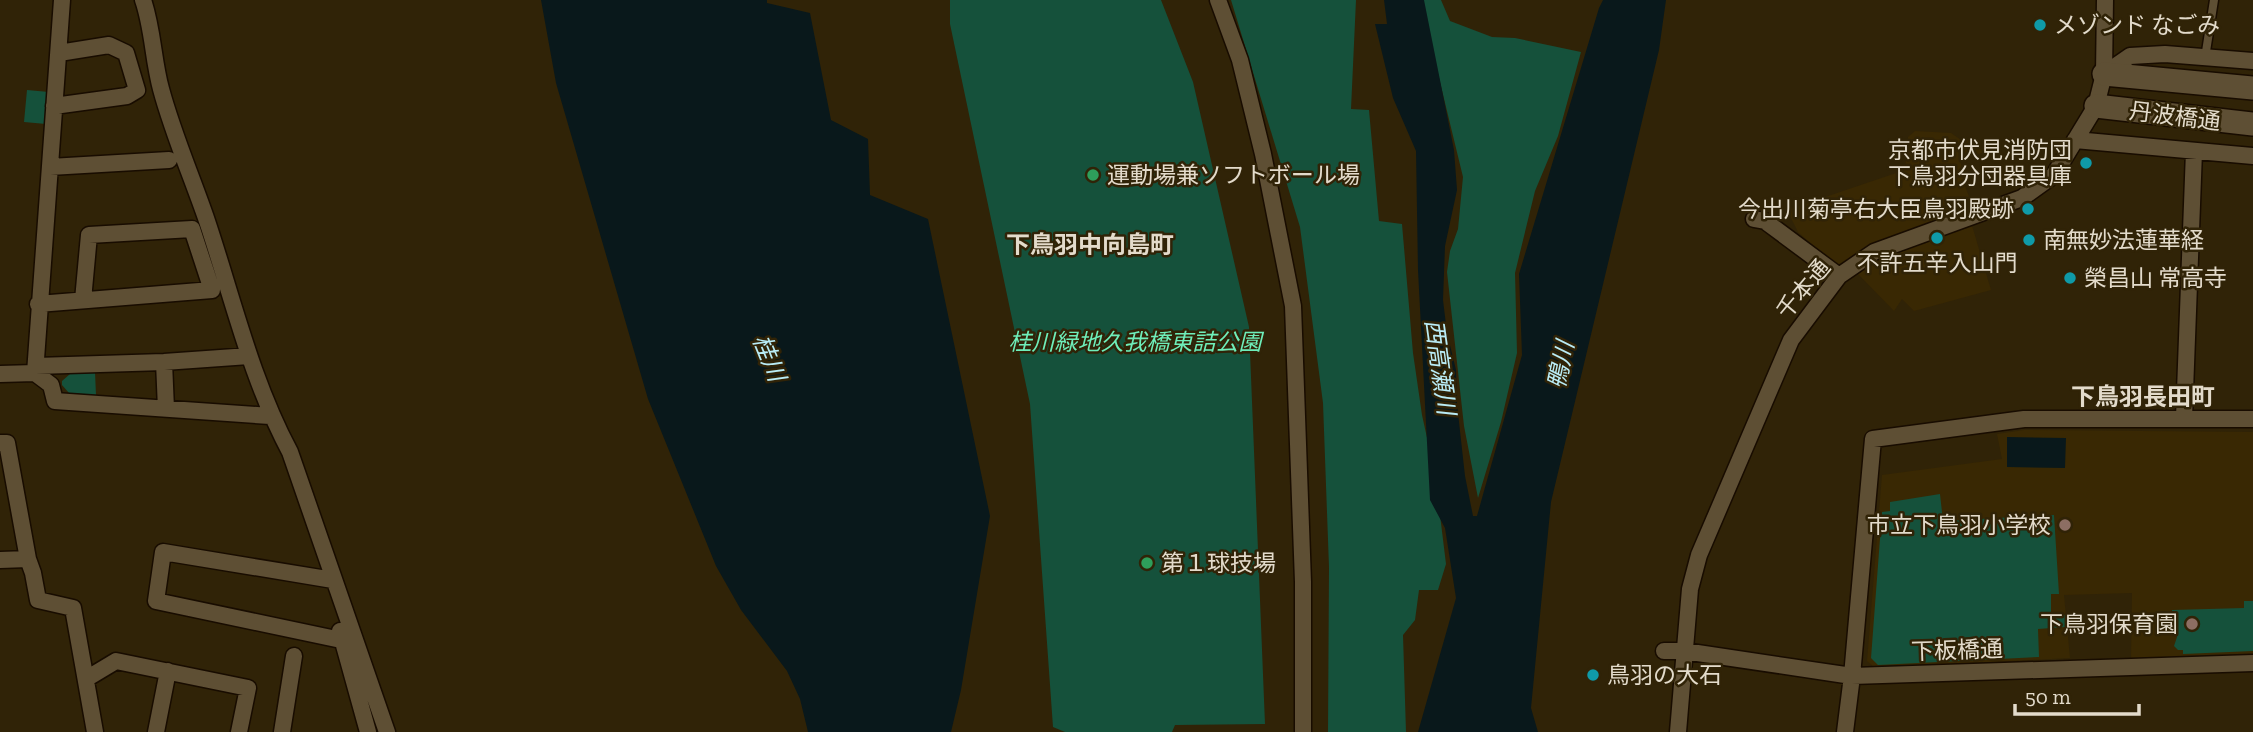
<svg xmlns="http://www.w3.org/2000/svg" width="2253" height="732" font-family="'Zilla Slab','Noto Sans JP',serif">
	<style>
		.built { fill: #392803 }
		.green { fill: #15513b }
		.water { fill: #09181b }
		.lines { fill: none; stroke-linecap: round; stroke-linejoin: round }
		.lane-casing { stroke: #180c00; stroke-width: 11 }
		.street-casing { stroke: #180c00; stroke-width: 19 }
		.secondary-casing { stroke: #180c00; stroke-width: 26 }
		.lane { stroke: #5e4f34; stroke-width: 8 }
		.street { stroke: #5e4f34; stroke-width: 16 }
		.secondary { stroke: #5e4f34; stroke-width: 23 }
		.culture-dot { fill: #0f9aa8; stroke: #302307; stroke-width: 2.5 }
		.leisure-dot { fill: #2e9e5b; stroke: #302307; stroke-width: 2.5 }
		.education-dot { fill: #8d6e63; stroke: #302307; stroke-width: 2.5 }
		.labels { text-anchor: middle; stroke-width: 5; stroke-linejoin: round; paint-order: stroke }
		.poi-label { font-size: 23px; fill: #e3dbcb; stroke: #302307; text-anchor: start }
		.street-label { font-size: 23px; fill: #e3dbcb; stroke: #302307 }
		.park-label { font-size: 23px; font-style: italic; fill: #6eeeba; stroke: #302307 }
		.neighbourhood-label { font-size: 24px; font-weight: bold; fill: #e3dbcb; stroke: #302307 }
		.water-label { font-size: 24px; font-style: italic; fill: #b9ecf6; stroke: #302307 }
	</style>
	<rect width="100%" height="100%" fill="#302307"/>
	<path class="built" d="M1915,131l36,2 13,9 4,-3 16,13 -24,9 6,18 -3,2 11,28 -115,43 -23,14 -38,-34 -11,-22 118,-40 3,-33z
		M1971,222l20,68 -77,21 -12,-12 -8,12 -37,-38 15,-12z
		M2024,430l229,2v222l-122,5 1,-66 -68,2 6,63 -195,10 -8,-7 15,-186 120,-16 -5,-25z"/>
	<path class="green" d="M950,0h211l32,82 56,245 16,397 -90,1 -3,7h-107l-12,-5 -23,-323 -80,-380z
		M1231,0h125l-5,109 18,1 10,111 23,3 11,129 9,62 13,59 11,90 -8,26h-19l-4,30 -12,15 3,97h-78l1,-165 -6,-164 -23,-176z
		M1423,0h18l9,21 42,16 23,1 66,14 -23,84 -23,55 -20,82 2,80 -16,69 -23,76 -14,-72 -17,-154 3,-21 8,-22 5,-52 -33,-136z
		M27,90l22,2 -3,32 -22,-2z
		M95,372l1,23 -27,-2 -7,-8v-4l8,-7z
		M1940,494l3,27 111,-6 5,79h-8v21h14v12l-27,2 1,28 -161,8 -7,-7 11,-146 8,-1v-9z
		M2244,601h9v50l-70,3v-4h-5l-4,-4 3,-9 -2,-6 -3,-1v-20l72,-2z"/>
	<path class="water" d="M541,0h226v3l43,10 21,107 37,19 2,56 58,24 62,297 -29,174 -10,42h-143l-8,-33 -13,-28 -46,-61 -25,-44 -68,-167 -92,-316z
		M1384,0h40l30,150 3,40 -12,56 -2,54 4,33 9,37 1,34 8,72 8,40h4l45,-161 -3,-81 80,-266 4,-8h63l-7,50 -108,452 -20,206 7,24h-120l38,-134 -11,-70 -15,-28 -12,-230 -2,-119 -23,-53 -18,-74h12z
		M2007,437l59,1 -1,30 -58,-1z"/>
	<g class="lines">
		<defs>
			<path id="lane" d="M2205,58l9,-58"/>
			<path id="street" d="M143,0c10,29 10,60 18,89 12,45 31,88 46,132 26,78 44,158 83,231l97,280
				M1218,0l22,60 23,94 30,152 10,276v150
				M2104,74l26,-18 35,-2 88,7
				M54,106l73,-10 10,-6 -11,-37 -17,-8 -50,8
				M2075,140l178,16
				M50,167l119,-7
				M1754,219l11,2 74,55
				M38,304l174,-14 -20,-61 -103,6 -6,65
				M164,362l2,47
				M36,366l128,-4 85,-6
				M35,373l27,-373
				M0,374l35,-1 16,12 4,16 215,15
				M2184,418l10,-267
				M0,443h7l21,116 -28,1
				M28,559l5,14 5,27 35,8 22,124
				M333,580l-170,-28 -7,49 185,39
				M340,631l28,101
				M1664,651h20l168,25 401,-13
				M86,679l30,-18 132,27 -9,44
				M156,732l12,-61
				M282,732l12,-76
				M1678,732l12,-143 9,-34 92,-215 48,-64 35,-24 148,-54 32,-23 42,-69 8,-32 1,-74
				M1845,732l7,-56 21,-237 151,-20h229"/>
			<path id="secondary" d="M2104,74l149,14
				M2096,106l157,18"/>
		</defs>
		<use href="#lane" class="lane-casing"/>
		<use href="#street" class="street-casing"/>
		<use href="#secondary" class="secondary-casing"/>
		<use href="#lane" class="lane"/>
		<use href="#street" class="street"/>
		<use href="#secondary" class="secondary"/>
	</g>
	<g class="culture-dot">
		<circle cx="2040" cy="25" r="7"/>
		<circle cx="2086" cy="163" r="7"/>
		<circle cx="2028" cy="209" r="7"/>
		<circle cx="1937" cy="238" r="7"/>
		<circle cx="2029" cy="240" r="7"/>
		<circle cx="2070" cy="278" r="7"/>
		<circle cx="1593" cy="675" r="7"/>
	</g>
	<g class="leisure-dot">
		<circle cx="1093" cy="175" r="7"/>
		<circle cx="1147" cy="563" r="7"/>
	</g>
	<g class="education-dot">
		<circle cx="2065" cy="525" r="7"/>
		<circle cx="2192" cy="624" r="7"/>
	</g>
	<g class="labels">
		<g class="poi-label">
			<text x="2054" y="33">メゾンド なごみ</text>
			<text x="2072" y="158" text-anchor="end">京都市伏見消防団<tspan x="2072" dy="26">下鳥羽分団器具庫</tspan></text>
			<text x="1107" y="183">運動場兼ソフトボール場</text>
			<text x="2014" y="217" text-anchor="end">今出川菊亭右大臣鳥羽殿跡</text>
			<text x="2043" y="248">南無妙法蓮華経</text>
			<text x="1937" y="271" text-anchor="middle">不許五辛入山門</text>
			<text x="2084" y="286">榮昌山 常高寺</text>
			<text x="2051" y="533" text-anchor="end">市立下鳥羽小学校</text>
			<text x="1161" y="571">第１球技場</text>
			<text x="2178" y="632" text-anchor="end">下鳥羽保育園</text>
			<text x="1607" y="683">鳥羽の大石</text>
		</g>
		<g class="street-label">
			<text transform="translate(2175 116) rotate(7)" y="8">丹波橋通</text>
			<text transform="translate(1803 289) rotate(-50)" y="8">千本通</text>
			<text transform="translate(1957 650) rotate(-2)" y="8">下板橋通</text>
		</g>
		<g class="park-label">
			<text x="1135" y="350">桂川緑地久我橋東詰公園</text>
		</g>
		<g class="neighbourhood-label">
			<text x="1090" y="253">下鳥羽中向島町</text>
			<text x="2143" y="405">下鳥羽長田町</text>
		</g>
		<g class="water-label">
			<text transform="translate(769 358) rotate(68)" y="8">桂川</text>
			<text transform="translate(1561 365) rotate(-78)" y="8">鴨川</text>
			<text transform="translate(1440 367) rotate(82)" y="8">西高瀬川</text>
		</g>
	</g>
	<path d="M2015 704v10h124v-10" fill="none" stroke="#e3dbcb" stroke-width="3.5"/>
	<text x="2025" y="704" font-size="21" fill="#e3dbcb" stroke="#302307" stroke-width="5" paint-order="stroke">50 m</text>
</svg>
